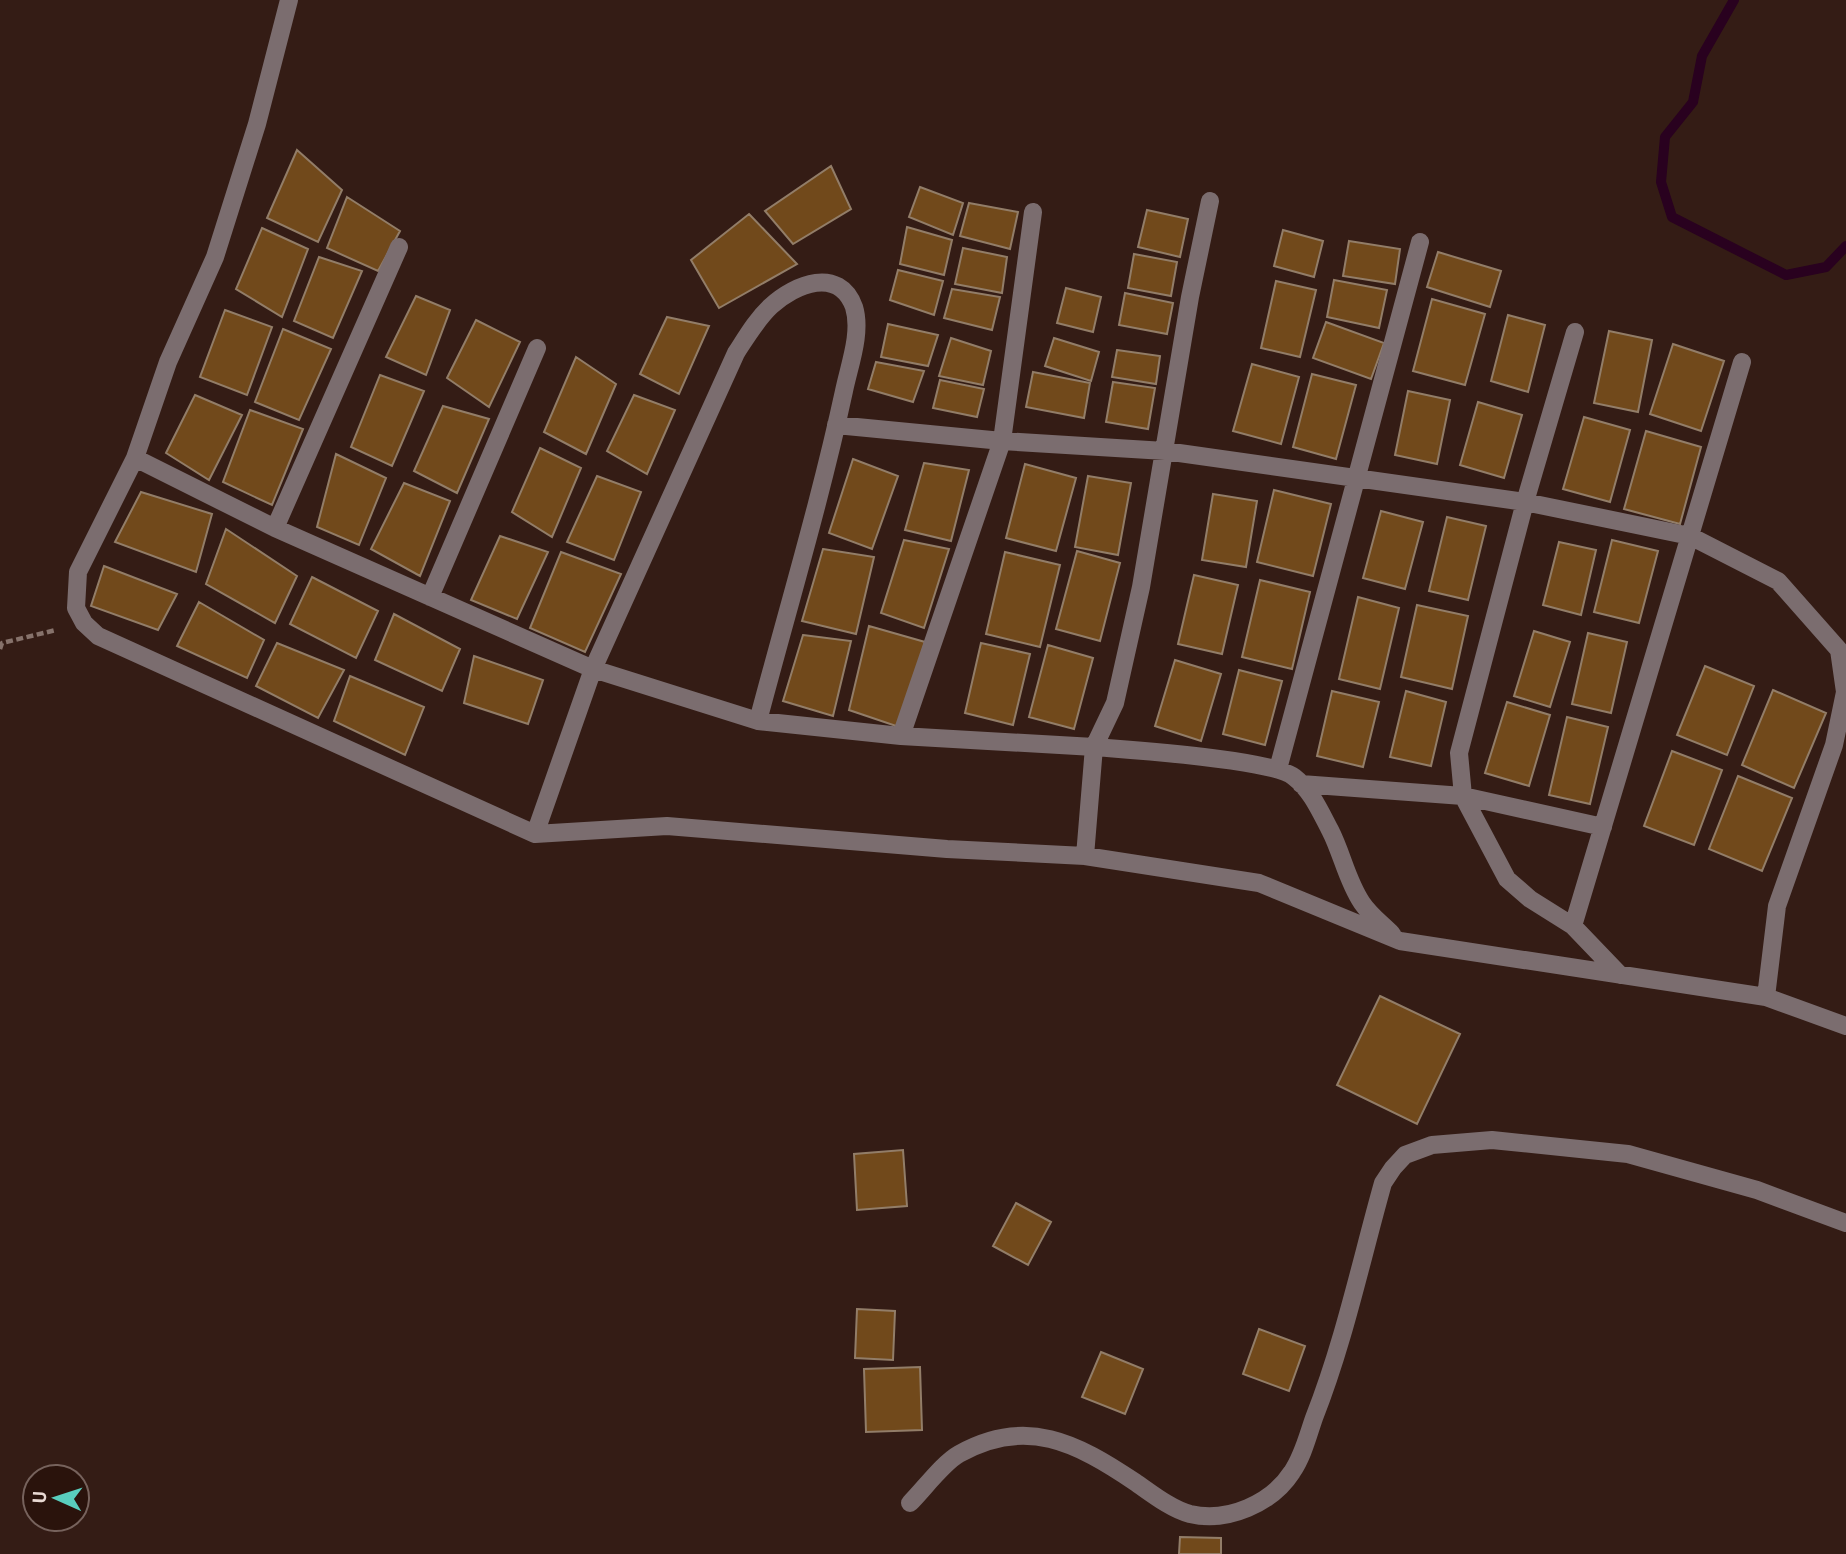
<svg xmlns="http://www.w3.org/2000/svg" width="1846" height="1554" font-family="Barlow,sans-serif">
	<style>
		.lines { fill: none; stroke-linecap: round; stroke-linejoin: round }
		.stream { stroke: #29011f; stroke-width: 10 }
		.building { fill: #71491b; stroke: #927d68; stroke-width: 2 }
		.path { stroke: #86726b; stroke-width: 4.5; stroke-dasharray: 7 3.5; stroke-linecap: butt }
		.minor { stroke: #7b6d6f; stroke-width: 18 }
	</style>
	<rect width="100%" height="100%" fill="#341c15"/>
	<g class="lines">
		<path class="stream" d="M1734,0l-32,56 -9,46 -28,35 -4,45 11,35 114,58 40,-8 20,-21"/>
	</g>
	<path class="building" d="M297,150l45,40 -24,52 -51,-24z
		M831,166l20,43 -58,35 -28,-33z
		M920,187l43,16 -10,32 -44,-18z
		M347,197l53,34 -22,40 -51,-23z
		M969,203l49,9 -8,37 -50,-13z
		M1147,210l41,9 -8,38 -42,-10z
		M749,214l48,50 -78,44 -28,-48z
		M907,227l45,13 -8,35 -44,-11z
		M262,228l46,21 -26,68 -46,-28z
		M1283,230l40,11 -9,36 -40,-11z
		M1349,241l51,8 -5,35 -52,-8z
		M963,248l44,9 -5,36 -47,-9z
		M1438,252l63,19 -11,36 -63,-20z
		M1134,254l43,8 -6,34 -43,-8z
		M319,257l43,14 -29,67 -39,-17z
		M898,270l45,11 -9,34 -44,-15z
		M1334,280l53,10 -8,38 -52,-11z
		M1276,281l40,9 -16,67 -39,-9z
		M1066,288l35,9 -8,35 -36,-9z
		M952,289l48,8 -8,33 -48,-12z
		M1125,293l48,10 -6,31 -48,-9z
		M416,296l34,14 -24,65 -40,-18z
		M1432,299l53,15 -20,71 -52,-14z
		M225,310l47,17 -25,68 -47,-18z
		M1508,315l37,10 -17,67 -37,-11z
		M667,317l42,9 -30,68 -39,-20z
		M476,320l44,22 -31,65 -42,-29z
		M1326,322l58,21 -13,36 -58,-21z
		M888,324l50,11 -10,31 -47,-9z
		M283,329l48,20 -32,71 -44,-18z
		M1609,331l43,9 -14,72 -44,-9z
		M951,338l40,13 -8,34 -44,-9z
		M1054,338l45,14 -8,29 -46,-15z
		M1673,344l51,17 -23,70 -51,-17z
		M1117,350l43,6 -4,28 -44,-7z
		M576,357l40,27 -30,70 -42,-22z
		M876,362l48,9 -11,31 -45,-13z
		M1252,364l47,13 -18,67 -48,-13z
		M1033,372l57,11 -6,35 -58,-11z
		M1312,374l44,11 -20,74 -43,-12z
		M380,375l44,16 -32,75 -41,-19z
		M940,380l44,9 -7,28 -44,-9z
		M1113,382l42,6 -7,41 -42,-7z
		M1408,391l42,9 -13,64 -42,-9z
		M195,395l47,20 -33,65 -43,-27z
		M634,395l41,15 -28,64 -40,-23z
		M1478,402l44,13 -18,63 -44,-13z
		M443,406l46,13 -32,74 -43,-22z
		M250,410l53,19 -31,76 -49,-23z
		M1584,417l46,13 -20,72 -47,-13z
		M1646,431l55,16 -21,77 -56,-15z
		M540,448l41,20 -29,69 -40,-25z
		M336,454l50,24 -27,67 -42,-18z
		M853,459l45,17 -26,73 -43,-16z
		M924,463l45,7 -18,71 -46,-11z
		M1025,464l51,14 -20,73 -50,-13z
		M597,476l44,16 -27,68 -47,-18z
		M1088,476l43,7 -13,72 -43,-8z
		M404,483l46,18 -30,75 -49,-27z
		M1274,490l57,14 -18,72 -56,-14z
		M141,492l71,22 -16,58 -81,-30z
		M1213,494l44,7 -11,66 -44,-7z
		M1381,511l42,11 -18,67 -42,-11z
		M1447,517l39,9 -18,74 -39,-9z
		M226,529l71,47 -22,47 -69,-39z
		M500,536l48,16 -31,67 -46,-19z
		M904,540l45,9 -25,79 -43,-15z
		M1612,540l46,11 -19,72 -45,-11z
		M1559,542l37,8 -15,65 -38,-10z
		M823,549l51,8 -18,77 -54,-13z
		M1077,551l43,12 -20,78 -44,-12z
		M561,552l60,22 -36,78 -55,-24z
		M1005,552l55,13 -20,82 -54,-13z
		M104,566l73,28 -19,36 -67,-24z
		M1194,575l44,10 -16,69 -44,-10z
		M312,577l66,34 -22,47 -66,-34z
		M1260,580l50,12 -18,77 -50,-12z
		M1358,597l41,11 -19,81 -41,-10z
		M199,602l65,38 -17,38 -70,-32z
		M1417,605l51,11 -16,73 -51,-12z
		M394,614l66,35 -18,42 -67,-31z
		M869,626l56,16 -26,85 -50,-17z
		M1534,631l36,11 -20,65 -36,-11z
		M1588,633l39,9 -16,71 -39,-9z
		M803,635l48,6 -18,75 -50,-15z
		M277,643l67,27 -26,48 -62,-32z
		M981,643l49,11 -17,71 -48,-12z
		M1048,645l45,13 -19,71 -45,-12z
		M474,656l69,24 -15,44 -64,-21z
		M1175,660l46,14 -20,67 -46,-15z
		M1705,666l49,20 -27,69 -50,-20z
		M1239,670l43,11 -17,64 -42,-11z
		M350,676l74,31 -19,48 -71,-34z
		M1773,690l53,23 -32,75 -52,-23z
		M1332,691l47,11 -16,65 -46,-11z
		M1406,691l40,11 -15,64 -41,-9z
		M1507,702l43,13 -21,71 -44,-13z
		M1567,717l41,10 -18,77 -41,-9z
		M1672,751l50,19 -28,75 -50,-19z
		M1738,776l54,22 -30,73 -53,-22z
		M1380,996l80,38 -43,90 -80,-39z
		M903,1150l4,56 -50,4 -3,-56z
		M1016,1203l35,19 -23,43 -35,-19z
		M857,1309l38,2 -2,49 -38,-2z
		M1259,1329l46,17 -16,45 -46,-17z
		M1101,1352l42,17 -18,45 -43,-17z
		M920,1367l2,63 -56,2 -2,-63z
		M1180,1537l41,1v16h-42z"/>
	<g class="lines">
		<path class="path" d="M0,649l2,-6 54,-13"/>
		<path class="minor" d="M289,0l-32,124 -42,133 -47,105 -33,96 -57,114 -2,36 8,15 14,13 437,198 132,-8 280,23 138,7 174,27 141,58 366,56 80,29
			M1210,201l-20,96 -49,290 -26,116 -21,44c35,3 178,12 200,30 17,13 26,34 36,53 12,23 17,51 32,73 8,12 20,21 30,31
			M1575,332l-50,170 -66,251 4,43 44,83 23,20 43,27 47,49
			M836,425l166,16 163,10 360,51 165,34 88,45 61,69 6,42 -11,53 -57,161 -11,91
			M135,458l140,70 318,141 165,52 143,15 193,11 -9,109
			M275,528l124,-281
			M430,597l107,-249
			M901,736l101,-295 31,-229
			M1278,769l142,-527
			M1301,784l162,12 140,31
			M535,834l58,-165 143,-316c11,-17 21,-34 35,-47 24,-22 68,-40 83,1 8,26 -5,59 -10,84 -24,111 -57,220 -86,330
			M1573,926l169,-564
			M910,1503c14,-14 33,-40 49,-49 67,-38 118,-11 176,28 16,11 36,27 55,32 38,9 82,-11 102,-42 11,-16 16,-37 22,-54 30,-76 47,-157 69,-235l10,-15 12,-13 27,-10 60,-5 136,14 129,36 89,33"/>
	</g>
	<g transform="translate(56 1498) rotate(273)"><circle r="33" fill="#2a130c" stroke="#76625c" stroke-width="2"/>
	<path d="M0-5L12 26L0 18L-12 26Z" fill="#59cebe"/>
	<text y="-10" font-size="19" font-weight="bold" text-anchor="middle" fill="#e9d9d3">U</text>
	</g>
</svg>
